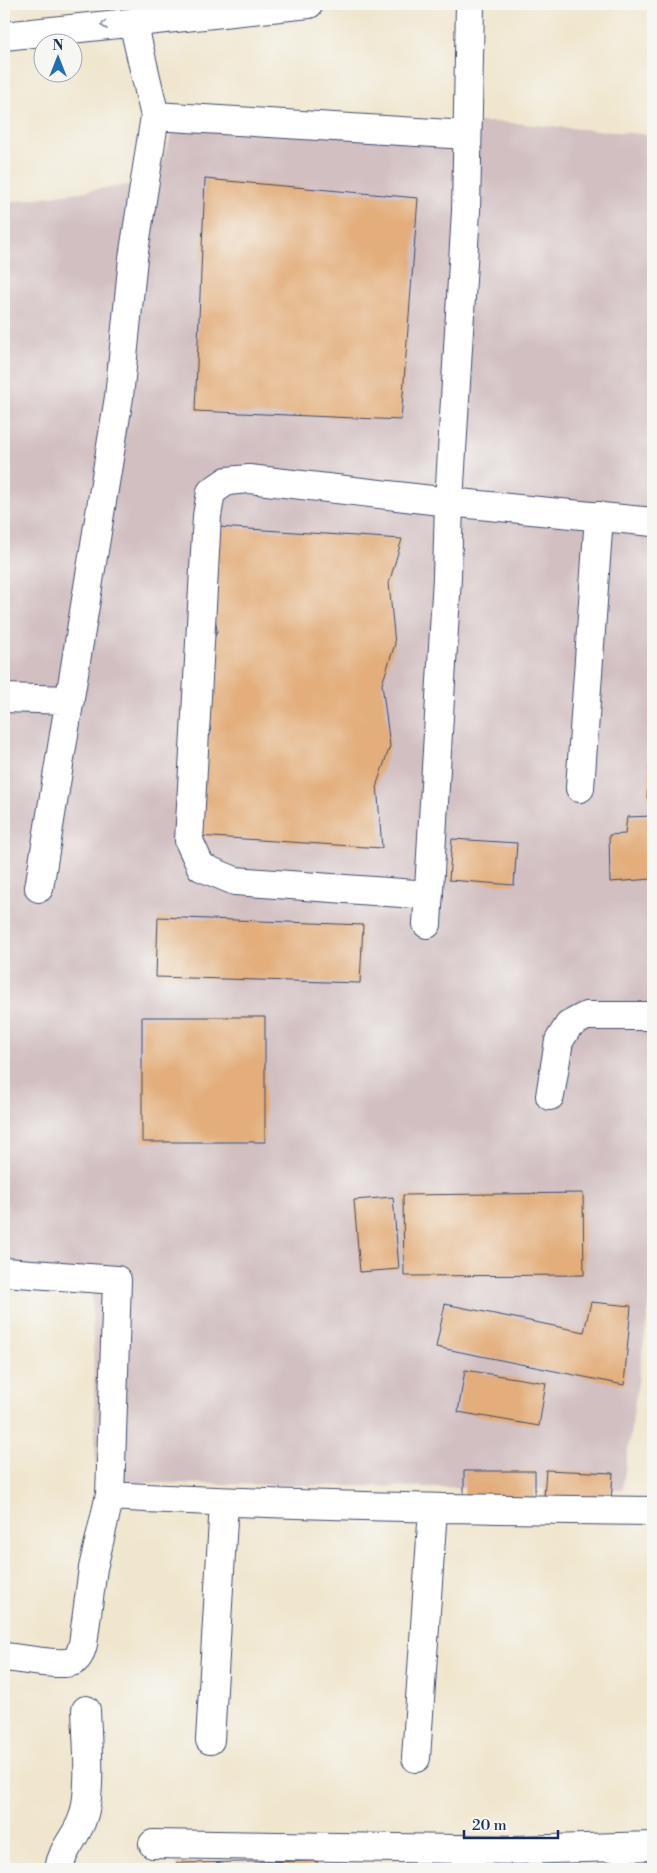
<svg xmlns="http://www.w3.org/2000/svg" width="657" height="1873" font-family="'Libre Bodoni',serif">
	<style>
		.industrial { fill: #d2bfc1 }
		.building { fill: #e3ae7c }
		.lines { fill: none; stroke-linecap: round; stroke-linejoin: round }
		.minor-casing { stroke: #3b4a6f; stroke-width: 30 }
		.minor { stroke: #fff; stroke-width: 28 }
		.oneway { stroke: #8d97ae }
	</style>
	<rect width="100%" height="100%" fill="#f6f6f2"/>
	<filter id="ink" filterUnits="userSpaceOnUse"><feTurbulence type="fractalNoise" baseFrequency=".02" numOctaves="2"/><feDisplacementMap in="SourceGraphic" scale="10" xChannelSelector="R" yChannelSelector="G"/><feConvolveMatrix kernelMatrix="1 2 1 2 8 2 1 2 1" color-interpolation-filters="sRGB"/></filter>
	<filter id="wash" filterUnits="userSpaceOnUse"><feTurbulence type="fractalNoise" baseFrequency=".0096" numOctaves="4" result="noise"/><feDisplacementMap in="SourceGraphic" scale="20" xChannelSelector="R" yChannelSelector="G"/><feGaussianBlur stdDeviation="1.12" result="paint"/><feColorMatrix in="noise" values="0 0 0 0 0 0 0 0 0 0 0 0 0 0 0 0 0 1.4 0 .05"/><feComposite in="paint" operator="in"/></filter>
	<g filter="url(#wash)">
		<rect width="100%" height="100%" fill="#f0e6ce"/>
		<path class="industrial" d="M176,122h324l153,13v1145l-31,210 -526,-8 -4,-189 -84,-4 -4,-18v-1068l151,-22z"/>
		<g id="blocks">
			<path class="building" d="M205,179l213,19 -17,222 -206,-9z
				M218,527l184,12 -13,44 6,61 -13,40 8,62 -13,38 5,64 -184,-12 -3,-62 16,-42 -11,-57 17,-44 -9,-63z
				M651,747h2v51h-6z
				M653,816v63l-43,3 -1,-47 16,-1 2,-17z
				M452,839l65,4 -3,42 -65,-5z
				M158,917l205,8 -3,58 -204,-6z
				M142,1017h123v125h-123z
				M583,1193l1,82 -180,1 -1,-81z
				M393,1197l6,72 -39,3 -6,-72z
				M591,1302l40,4 -7,79 -188,-38 9,-43 139,28z
				M465,1370l81,13 -7,43 -81,-14z
				M546,1470l67,3 -2,29 -67,-5z
				M464,1471h71v28h-71z
				M317,1861v8h-140v-6z"/>
		</g>
	</g>
	<g filter="url(#ink)">
		<use href="#blocks" fill-opacity="0" stroke="#3b4a6f" stroke-width="1"/>
		<g class="lines">
			<defs>
				<path id="minor" d="M4,36l305,-32
					M155,116l312,19
					M4,698l66,2
					M580,788l19,-272
					M39,888l80,-491 14,-139 22,-142 -22,-94
					M429,895l-194,-14 -34,-14 -12,-26 18,-325 4,-24 16,-11 22,-2 200,23 204,20
					M427,924l20,-347 2,-75 17,-291 4,-207
					M550,1096l9,-55 10,-16 17,-9h67
					M4,1272l113,8 -7,216c181,10 362,13 543,15
					M4,1657c15,1 54,9 67,5 8,-2 10,-11 12,-18l10,-76 17,-73
					M210,1740l14,-237
					M416,1758l17,-249
					M153,1844l364,6 136,-4
					M59,1869c3,-21 18,-32 24,-52 9,-26 4,-78 3,-107"/>
			</defs>
			<use href="#minor" class="minor-casing"/>
			<use href="#minor" class="minor"/>
		</g>
		<defs><path id="oneway-chevron" d="M-2-3.5L2.5 0L-2 3.5" fill="none" stroke-width="1.6" stroke-linecap="round" stroke-linejoin="round" transform="scale(1.25)"/></defs>
		<use class="oneway" href="#oneway-chevron" transform="translate(104 25) rotate(174)"/>
	</g>
	<rect width="657" height="1873" fill="none" stroke="#f6f6f2" stroke-width="20"/>
	<g transform="translate(58 58)"><circle r="24" fill="#f6f6f2" stroke="#9ea6b7"/>
	<path d="M0-4L9 19L0 12L-9 19Z" fill="#1f6fb2"/>
	<text y="-8" font-size="14" font-weight="bold" text-anchor="middle" fill="#1b2f5e">N</text>
	</g>
	<path d="M464 1830v8h94v-8" fill="none" stroke="#1b2f5e" stroke-width="2.5"/>
	<text x="472" y="1830" font-size="15" fill="#1b2f5e" stroke="#f6f6f2" stroke-width="4" paint-order="stroke">20 m</text>
</svg>
